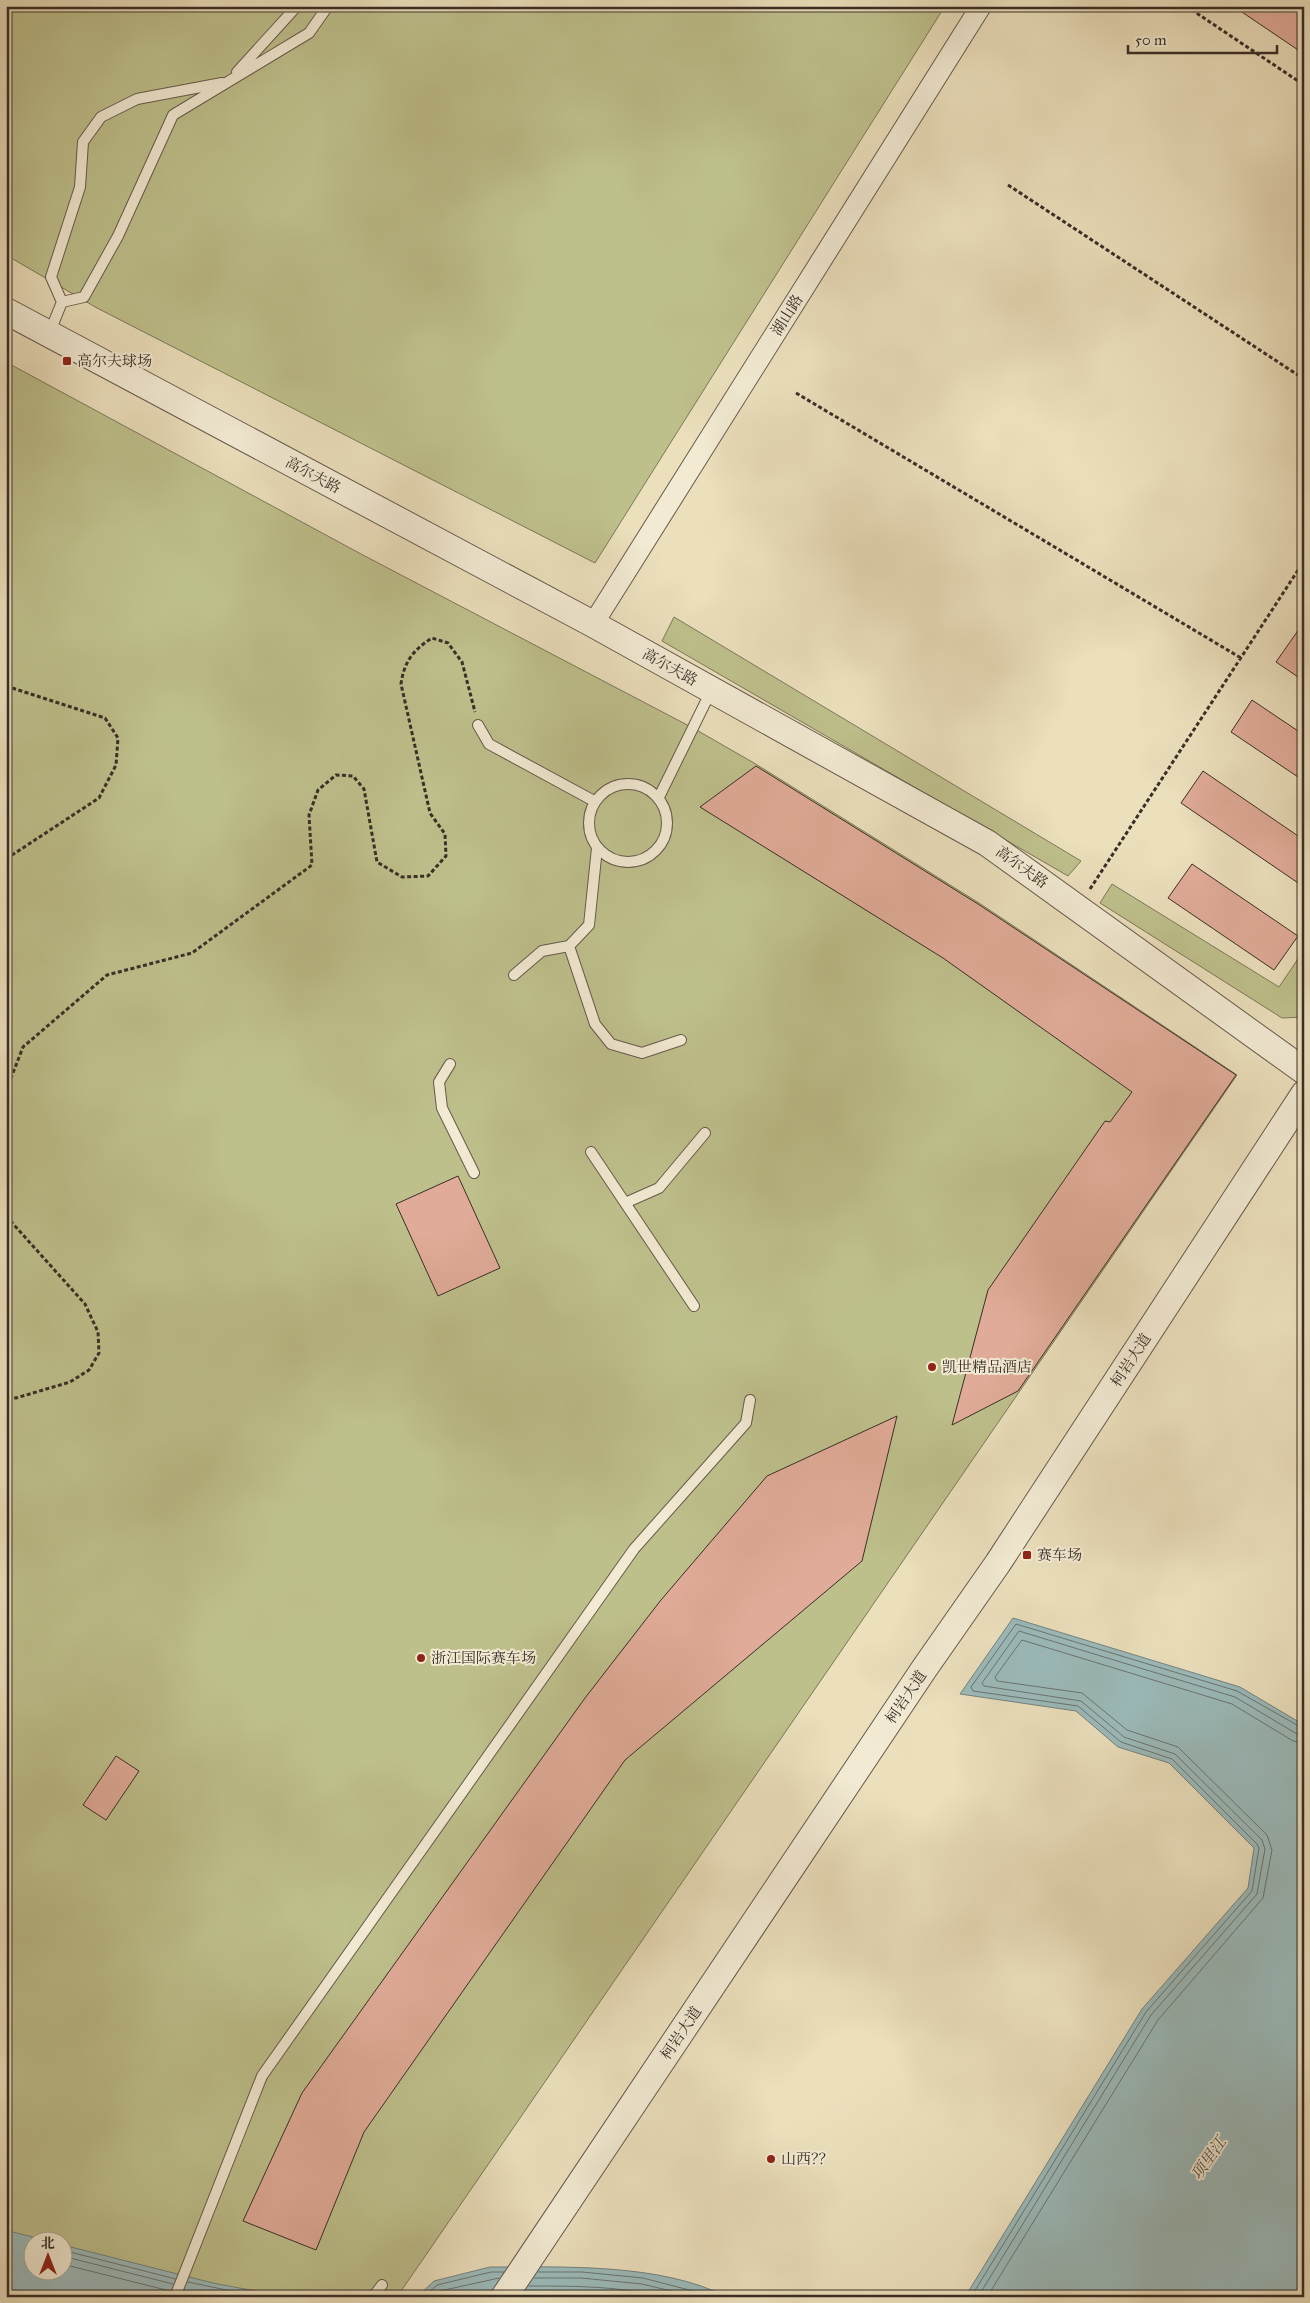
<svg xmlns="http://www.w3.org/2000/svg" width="1310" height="2303" font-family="'IM FELL Great Primer','Noto Serif SC',serif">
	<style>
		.green { fill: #bec08c; stroke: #7c775a; fill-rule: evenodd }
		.water { fill: #9bbaba; stroke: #74827f }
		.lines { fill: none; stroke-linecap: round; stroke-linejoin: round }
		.shore { stroke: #6a7470; stroke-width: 1 }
		.building { fill: #e0ab98; stroke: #392e27 }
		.service-casing { stroke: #665a4c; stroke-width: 12 }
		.minor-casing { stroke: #665a4c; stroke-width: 22 }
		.tertiary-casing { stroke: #665a4c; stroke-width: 28 }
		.path { stroke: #392e27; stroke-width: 3; stroke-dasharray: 4 2.5; stroke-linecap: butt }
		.service { stroke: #f2ead3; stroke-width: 10 }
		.minor { stroke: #f2ead3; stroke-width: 20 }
		.tertiary { stroke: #f2ead3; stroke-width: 26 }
		.poi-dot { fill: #8f2418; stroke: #f2ead3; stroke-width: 2 }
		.labels { text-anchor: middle; stroke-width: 4; stroke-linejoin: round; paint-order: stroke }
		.street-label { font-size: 15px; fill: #392e27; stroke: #f2ead3 }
		.poi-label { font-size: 15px; fill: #392e27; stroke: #f2ead3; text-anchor: start }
		.water-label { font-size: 16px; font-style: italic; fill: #52514c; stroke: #f2ead3 }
	</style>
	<rect width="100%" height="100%" fill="#ebdfbc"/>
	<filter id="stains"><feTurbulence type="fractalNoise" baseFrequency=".004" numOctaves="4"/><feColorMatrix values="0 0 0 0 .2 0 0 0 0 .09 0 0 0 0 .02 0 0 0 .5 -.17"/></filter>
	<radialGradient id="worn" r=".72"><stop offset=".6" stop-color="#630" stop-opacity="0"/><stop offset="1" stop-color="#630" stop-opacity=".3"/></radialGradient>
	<path class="green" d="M6,6h939l-350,557 -498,-255 -91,-53z
		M6,362l355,192 332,174 61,35 225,140 258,172 -840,1222h-391zM32,2240h30v30h-30z
		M674,617l407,244 -13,15 -406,-235z
		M1112,884l167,103 25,-37v67l-22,1 -182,-115z"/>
	<path class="water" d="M1013,1618l227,69 64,38v565l-5,7h-334l177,-288 106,-121 6,-40 -85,-85 -51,-16 -42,-36 -116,-17z
		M6,2226l7,6 32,8h-13v30h30l1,-25 150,38 74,14h-263l-18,-4z
		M490,2267c73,0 171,-4 237,30h-310l17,-16z"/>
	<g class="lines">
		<path class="shore" d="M62,2250l114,29
			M62,2256l111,28
			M62,2264l108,27
			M538,2272h44l61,6 73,19
			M534,2278h47l61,6 54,13
			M188,2282l72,15
			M529,2286c45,0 91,0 135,11
			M424,2297l13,-12 54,-13h13
			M433,2297l7,-6 59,-13
			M971,2297l175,-285 106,-121 7,-43 -2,-4 -85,-85 -51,-17 -43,-36 -105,-15 -2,-4 45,-63 221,67 67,38
			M978,2297l173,-282 106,-121 8,-45 -3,-9 -87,-86 -51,-17 -43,-36 -97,-15 -2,-3 37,-52 216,66 62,37 7,2
			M987,2297l171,-277 105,-122 9,-48 -5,-15 -89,-88 -51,-17 -45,-37 -85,-12 -2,-4 27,-37 210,64 61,37 11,2"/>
	</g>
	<path class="building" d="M1233,6h71v48z
		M1304,622v59l-28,-19z
		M1252,700l52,35v46l-73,-49z
		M756,766l222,138 258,171 -218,316 -66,34 36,-135 117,-169 5,1 22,-30 -189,-134 -243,-151z
		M1203,771l101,69v47l-123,-84z
		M1192,864l106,72 -24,34 -106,-72z
		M458,1176l42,92 -62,28 -42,-92z
		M897,1416l-35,145 -237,199 -261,372 -48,118 -73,-29 59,-128 283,-395 76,-98 106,-124z
		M116,1756l23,15 -33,49 -23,-15z"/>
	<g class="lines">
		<defs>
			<path id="service" d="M237,72l60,-66
				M62,302l-11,-25 29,-90 3,-45 18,-25 36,-18 85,-16
				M49,334l13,-32 22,-5 34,-61 55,-121 136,-82 19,-27
				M478,725l11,19 105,57
				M589 823a39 39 0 1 1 78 0a39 39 0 1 1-78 0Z
				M659,797l52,-106
				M569,946l26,78 16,20 31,9 39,-13
				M514,975l28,-24 27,-5 20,-21 8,-77
				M450,1064l-11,18 3,26 32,65
				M591,1152l103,154
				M625,1203l34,-15 46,-55
				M175,2297l87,-221 372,-527 112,-126 4,-23
				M373,2297l9,-12"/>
			<path id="minor" d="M593,624l388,-618"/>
			<path id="tertiary" d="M6,311l587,313 394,219 317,228
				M504,2297l420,-628 74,-106 306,-469"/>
		</defs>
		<use href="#service" class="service-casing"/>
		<use href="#minor" class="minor-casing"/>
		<use href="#tertiary" class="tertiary-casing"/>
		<path class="path" d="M1186,6l118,79
			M1008,185l296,194
			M796,393l445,265
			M6,686l99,32 13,20 -2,27 -17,33 -93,61
			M1090,889l214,-328
			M6,1091l17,-44 84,-72 85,-22 120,-88 -3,-50 9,-25 18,-15 17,1 11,13 13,73 25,15 26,-1 18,-20 -1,-22 -15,-21 -29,-129c3,-22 12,-34 31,-46l16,5 14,19 13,50
			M6,1216l79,88 13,28 1,21 -10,17 -19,12 -54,16 -10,-1"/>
		<use href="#service" class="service"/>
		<use href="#minor" class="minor"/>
		<use href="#tertiary" class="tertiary"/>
	</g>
	<g class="poi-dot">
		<rect x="62" y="356" width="10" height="10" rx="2.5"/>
		<circle cx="932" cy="1367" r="5"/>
		<rect x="1022" y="1550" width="10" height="10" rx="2.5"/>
		<circle cx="421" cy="1658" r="5"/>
		<circle cx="771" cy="2159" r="5"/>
	</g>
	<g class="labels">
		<g class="street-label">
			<text transform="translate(787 315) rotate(-58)" y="5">湖山路</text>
			<text transform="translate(313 475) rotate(28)" y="5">高尔夫路</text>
			<text transform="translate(670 667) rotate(29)" y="5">高尔夫路</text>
			<text transform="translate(1022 867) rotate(36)" y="5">高尔夫路</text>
			<text transform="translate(1131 1360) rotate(-57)" y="5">柯岩大道</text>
			<text transform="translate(906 1697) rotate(-56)" y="5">柯岩大道</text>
			<text transform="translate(681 2033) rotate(-56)" y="5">柯岩大道</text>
		</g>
		<g class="poi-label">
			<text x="77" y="366">高尔夫球场</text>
			<text x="942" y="1372">凯世精品酒店</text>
			<text x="1037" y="1560">赛车场</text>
			<text x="431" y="1663">浙江国际赛车场</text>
			<text x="781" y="2164">山西？？</text>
		</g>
		<g class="water-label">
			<text transform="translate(1208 2158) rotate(-55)" y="6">项里江</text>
		</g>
	</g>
	<rect width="1310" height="2303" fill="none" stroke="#ebdfbc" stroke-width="25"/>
	<rect x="8" y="8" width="1295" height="2288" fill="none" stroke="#392e27" stroke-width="2.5"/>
	<rect x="12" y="12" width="1285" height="2278" fill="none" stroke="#392e27"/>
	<g transform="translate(48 2256)"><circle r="24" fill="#f2ead3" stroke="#a89f8e"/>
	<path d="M0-4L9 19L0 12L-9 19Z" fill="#8f2418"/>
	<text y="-8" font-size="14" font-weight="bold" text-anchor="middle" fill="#392e27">北</text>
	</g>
	<path d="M1128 45v8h149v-8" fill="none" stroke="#392e27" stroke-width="2.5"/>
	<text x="1135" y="45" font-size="15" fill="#392e27" stroke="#f2ead3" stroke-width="4" paint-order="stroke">50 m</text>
	<rect width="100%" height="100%" filter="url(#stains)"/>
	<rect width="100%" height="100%" fill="url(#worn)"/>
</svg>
